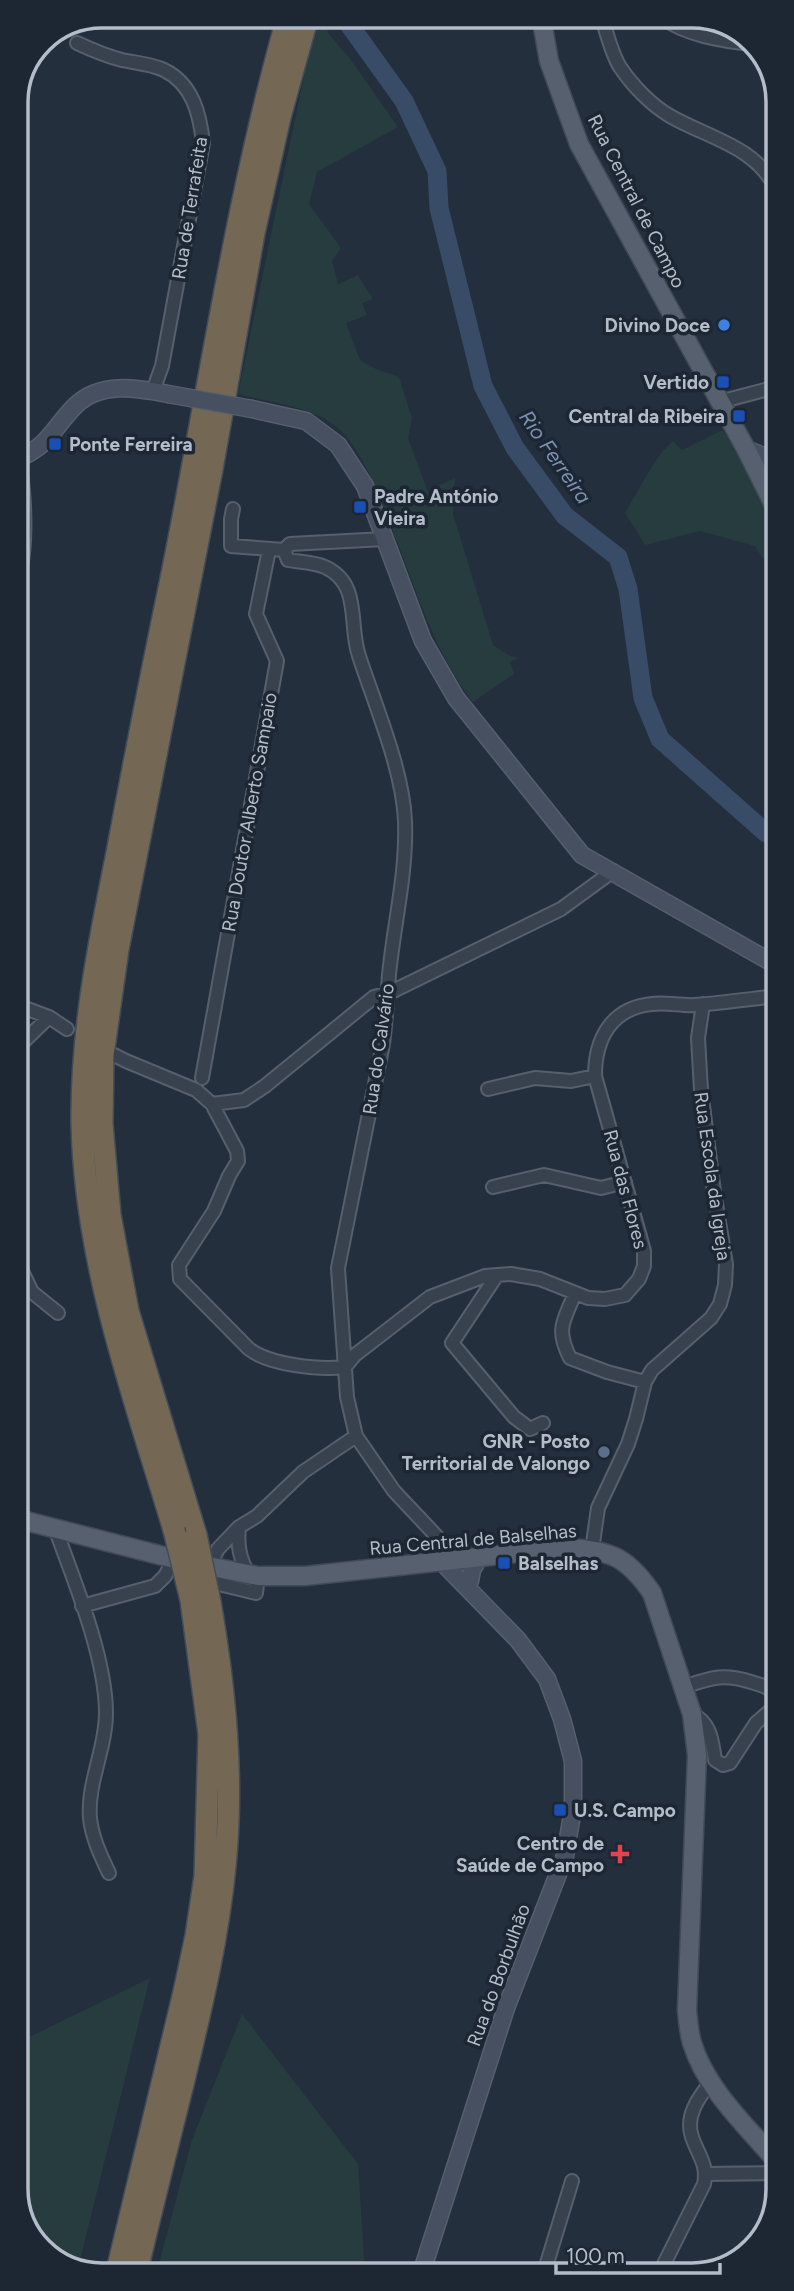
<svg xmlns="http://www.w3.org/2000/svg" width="794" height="2291" font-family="Figtree,sans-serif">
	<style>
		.green { fill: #263c3f }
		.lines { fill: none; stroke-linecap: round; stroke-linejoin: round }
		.river { stroke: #394c67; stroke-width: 19 }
		.street-casing { stroke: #565f6c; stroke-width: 16 }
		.secondary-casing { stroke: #565f6c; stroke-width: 19 }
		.primary-casing { stroke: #414a57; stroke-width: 21 }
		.highway-casing { stroke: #434c59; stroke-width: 24 }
		.street { stroke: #38414e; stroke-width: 12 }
		.secondary { stroke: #465061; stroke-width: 16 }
		.primary { stroke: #56606e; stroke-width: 18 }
		.highway { stroke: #746855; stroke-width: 21 }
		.secondary-bridge-casing { stroke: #565f6c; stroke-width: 19; stroke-linecap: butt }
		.highway-bridge-casing { stroke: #434c59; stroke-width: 24; stroke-linecap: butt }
		.secondary-bridge { stroke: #465061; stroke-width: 16 }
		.highway-bridge { stroke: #746855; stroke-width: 21 }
		.shop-dot { fill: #3f7fe0; stroke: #1d2633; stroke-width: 2.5 }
		.transit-dot { fill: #1a4fb4; stroke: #1d2633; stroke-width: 2.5 }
		.service-dot { fill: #5c6f8a; stroke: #1d2633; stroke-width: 2.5 }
		.health-dot { fill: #e0444e; stroke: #1d2633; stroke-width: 2.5 }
		.labels { text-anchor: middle; stroke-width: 7; stroke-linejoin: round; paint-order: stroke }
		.street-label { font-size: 19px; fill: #b4bcc9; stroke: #1d2633 }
		.poi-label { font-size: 19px; font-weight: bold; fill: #b4bcc9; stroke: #1d2633; text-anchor: end }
		.water-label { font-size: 21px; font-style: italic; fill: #7c92b1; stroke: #1d2633 }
		.rim { fill: none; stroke: #b4bcc9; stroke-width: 3.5 }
	</style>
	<rect width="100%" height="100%" fill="#242f3e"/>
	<path class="green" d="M311,16l14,1 3,16 23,27 47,67 -81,45 -8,32 32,44 -9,13 6,23 20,-9 15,24 -11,4 5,12 -21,8 14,37 16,9 23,8 13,41 -4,20 24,65 5,-2v-15l18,-8 -2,36 40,131 17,11 9,2 -9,4 4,12 -41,28c-39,-50 -58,-115 -81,-174 -12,-31 -31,-83 -58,-103 -26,-19 -65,-23 -96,-31l71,-342 -5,-5z
		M723,430l53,94v24l-13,11 -8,-13 -55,-15 -55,14 -20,-32 20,-35 16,-25 12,-12 9,9z
		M150,1978l-72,290 -29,-11 -30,-45v-170z
		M242,2014l116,150 7,110 -209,1 36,-135z"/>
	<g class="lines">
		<path class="river" d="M343,16l61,85 33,70 2,37 44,178 32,62 50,68 53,41 10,32 15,109 17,41 106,94 10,3"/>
		<defs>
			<path id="street" d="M601,16c6,16 10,37 19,51 12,18 31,38 50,49 36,21 85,30 105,71
				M659,16c27,19 61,25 94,28
				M77,43c15,7 29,13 45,17 14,3 30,4 42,10 29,14 36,45 39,73l-41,223 -9,25
				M719,402l57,-15
				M16,455c10,29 12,97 1,125
				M233,509l-2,10v27l53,4 6,-6 95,-5
				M284,550l4,10c11,2 26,2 37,7 37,17 23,57 34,89 16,49 44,114 46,165 2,52 -11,102 -16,154 -2,23 -3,46 -6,69l-45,224 9,129 9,39 38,55 49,52 7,18
				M17,1005l32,12 18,12
				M17,1048l32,-31
				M112,1054l14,7 70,29 16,14 25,47 1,10 -9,15 -15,35 -35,54 1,14 69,70c21,16 70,21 96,18
				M202,1078l75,-417 -21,-47 13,-64
				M488,1089l47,-11 36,3 24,-5
				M212,1104l32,-4 21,-14 109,-89 15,-4 172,-84 52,-38
				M493,1187l51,-12 57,13 24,-6
				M18,1263l14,29 26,21
				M497,1275l-45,68 62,74 16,12 13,-6
				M575,1293c-11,28 -20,35 -5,65l37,14 38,10
				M345,1367l10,-12 75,-58 55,-21 26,-2 29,5 48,19 17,1 20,-4 14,-16 5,-13v-15l-49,-175c0,-37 16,-68 57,-72 14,-2 29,2 43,1 27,-2 55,-6 82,-9
				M55,1528c19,52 51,130 51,185 0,36 -19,70 -16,105 2,20 11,38 19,55
				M239,1528c-2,18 1,30 9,46
				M592,1550l6,-42 30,-64 8,-25 9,-37 7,-12 59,-52 9,-14 5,-19 1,-21 -12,-72 -13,-102 -3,-52 5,-34
				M215,1568l-2,-10 5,-9 21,-22 18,-11 46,-44 53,-36
				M202,1580l54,13 2,-17
				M82,1606l73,-20 10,-10 9,-17
				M683,1687c28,-9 39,-14 68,-5 10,3 18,5 27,12
				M692,1714c19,8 20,28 23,46l8,5 7,-2 26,-40 22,-19
				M706,2174l72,-1
				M660,2272l44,-88c4,-20 -6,-29 -12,-47 -7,-21 6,-39 19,-55
				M544,2273l28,-92"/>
			<path id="secondary" d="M252,409l54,12 32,24 27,41 58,155 33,57 126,157 194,110
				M746,449l30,12
				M16,459c33,-12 37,-31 59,-53 25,-25 62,-18 93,-12
				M470,1581l2,-11 7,-12
				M421,2274l85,-266 59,-152 8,-47v-48l-11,-42 -15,-40 -29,-39 -76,-78"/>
			<path id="primary" d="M541,16l8,45 30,83 167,305 30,60
				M18,1519l165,42 75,15h47l259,-28c45,2 62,7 88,45l40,121 5,41 -10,255c1,11 2,23 5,33 15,48 55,83 86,120"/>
			<path id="highway" d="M174,1530c-40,-133 -89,-266 -92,-407 -1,-92 17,-181 35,-270 17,-91 35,-183 54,-274 38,-188 64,-378 117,-563
				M196,1535l-68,-224 -18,-96 -8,-91 1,-69 15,-106 94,-480 42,-236 26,-116 28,-101
				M116,2275l68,-283 12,-56 9,-60 4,-142 -18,-134
				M136,2275c15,-64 31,-127 47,-191 17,-71 35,-144 42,-218 9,-88 0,-177 -15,-264"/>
		</defs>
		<use href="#street" class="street-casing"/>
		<use href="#secondary" class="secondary-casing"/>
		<use href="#primary" class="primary-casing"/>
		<use href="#highway" class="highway-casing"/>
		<use href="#street" class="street"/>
		<use href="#secondary" class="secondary"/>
		<use href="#primary" class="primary"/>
		<use href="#highway" class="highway"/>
		<defs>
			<path id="secondary-bridge" d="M168,394l84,15"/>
			<path id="highway-bridge" d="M174,1530l17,70
				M196,1535l14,67"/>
		</defs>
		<use href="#secondary-bridge" class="secondary-bridge-casing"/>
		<use href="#highway-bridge" class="highway-bridge-casing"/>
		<use href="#secondary-bridge" class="secondary-bridge"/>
		<use href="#highway-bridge" class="highway-bridge"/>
	</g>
	<circle class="shop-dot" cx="724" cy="325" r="7"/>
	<g class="transit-dot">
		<rect x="716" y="375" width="14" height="14" rx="3.5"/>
		<rect x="732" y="409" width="14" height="14" rx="3.5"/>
		<rect x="48" y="437" width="14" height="14" rx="3.5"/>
		<rect x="353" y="500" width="14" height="14" rx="3.5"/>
		<rect x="497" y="1556" width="14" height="14" rx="3.5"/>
		<rect x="553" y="1803" width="14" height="14" rx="3.5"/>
	</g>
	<circle class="service-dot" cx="604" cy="1452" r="7"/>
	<path class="health-dot" d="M616.5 1843.5h7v7h7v7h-7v7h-7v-7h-7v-7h7z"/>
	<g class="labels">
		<g class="street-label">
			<text transform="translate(637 201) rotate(63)" y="7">Rua Central de Campo</text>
			<text transform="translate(189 208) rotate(-81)" y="7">Rua de Terrafeita</text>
			<text transform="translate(249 812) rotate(-80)" y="7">Rua Doutor Alberto Sampaio</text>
			<text transform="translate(378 1049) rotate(-82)" y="7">Rua do Calvário</text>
			<text transform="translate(713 1176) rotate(82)" y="7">Rua Escola da Igreja</text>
			<text transform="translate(626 1189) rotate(75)" y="7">Rua das Flores</text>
			<text transform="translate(473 1539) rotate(-5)" y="7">Rua Central de Balselhas</text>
			<text transform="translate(498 1975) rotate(-70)" y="7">Rua do Borbulhão</text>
		</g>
		<g class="poi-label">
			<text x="710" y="332">Divino Doce</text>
			<text x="709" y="389">Vertido</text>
			<text x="725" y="423">Central da Ribeira</text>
			<text x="69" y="451" text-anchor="start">Ponte Ferreira</text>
			<text x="374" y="503" text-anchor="start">Padre António<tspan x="374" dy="22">Vieira</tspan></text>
			<text x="590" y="1448">GNR - Posto<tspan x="590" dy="22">Territorial de Valongo</tspan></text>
			<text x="518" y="1570" text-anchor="start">Balselhas</text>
			<text x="574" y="1817" text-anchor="start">U.S. Campo</text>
			<text x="604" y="1850">Centro de<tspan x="604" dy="22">Saúde de Campo</tspan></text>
		</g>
		<g class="water-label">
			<text transform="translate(555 457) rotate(55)" y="7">Rio Ferreira</text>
		</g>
	</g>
	<path d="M0 0H794V2291H0ZM102 28H692A74 74 0 0 1 766 102V2189A74 74 0 0 1 692 2263H102A74 74 0 0 1 28 2189V102A74 74 0 0 1 102 28Z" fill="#1d2633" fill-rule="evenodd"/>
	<path class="rim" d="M102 28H692A74 74 0 0 1 766 102V2189A74 74 0 0 1 692 2263H102A74 74 0 0 1 28 2189V102A74 74 0 0 1 102 28Z"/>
	<path d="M556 2263v10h164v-10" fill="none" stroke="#b4bcc9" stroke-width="3.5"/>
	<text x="566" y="2263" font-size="21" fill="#b4bcc9" stroke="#1d2633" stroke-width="5" paint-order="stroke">100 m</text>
</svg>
